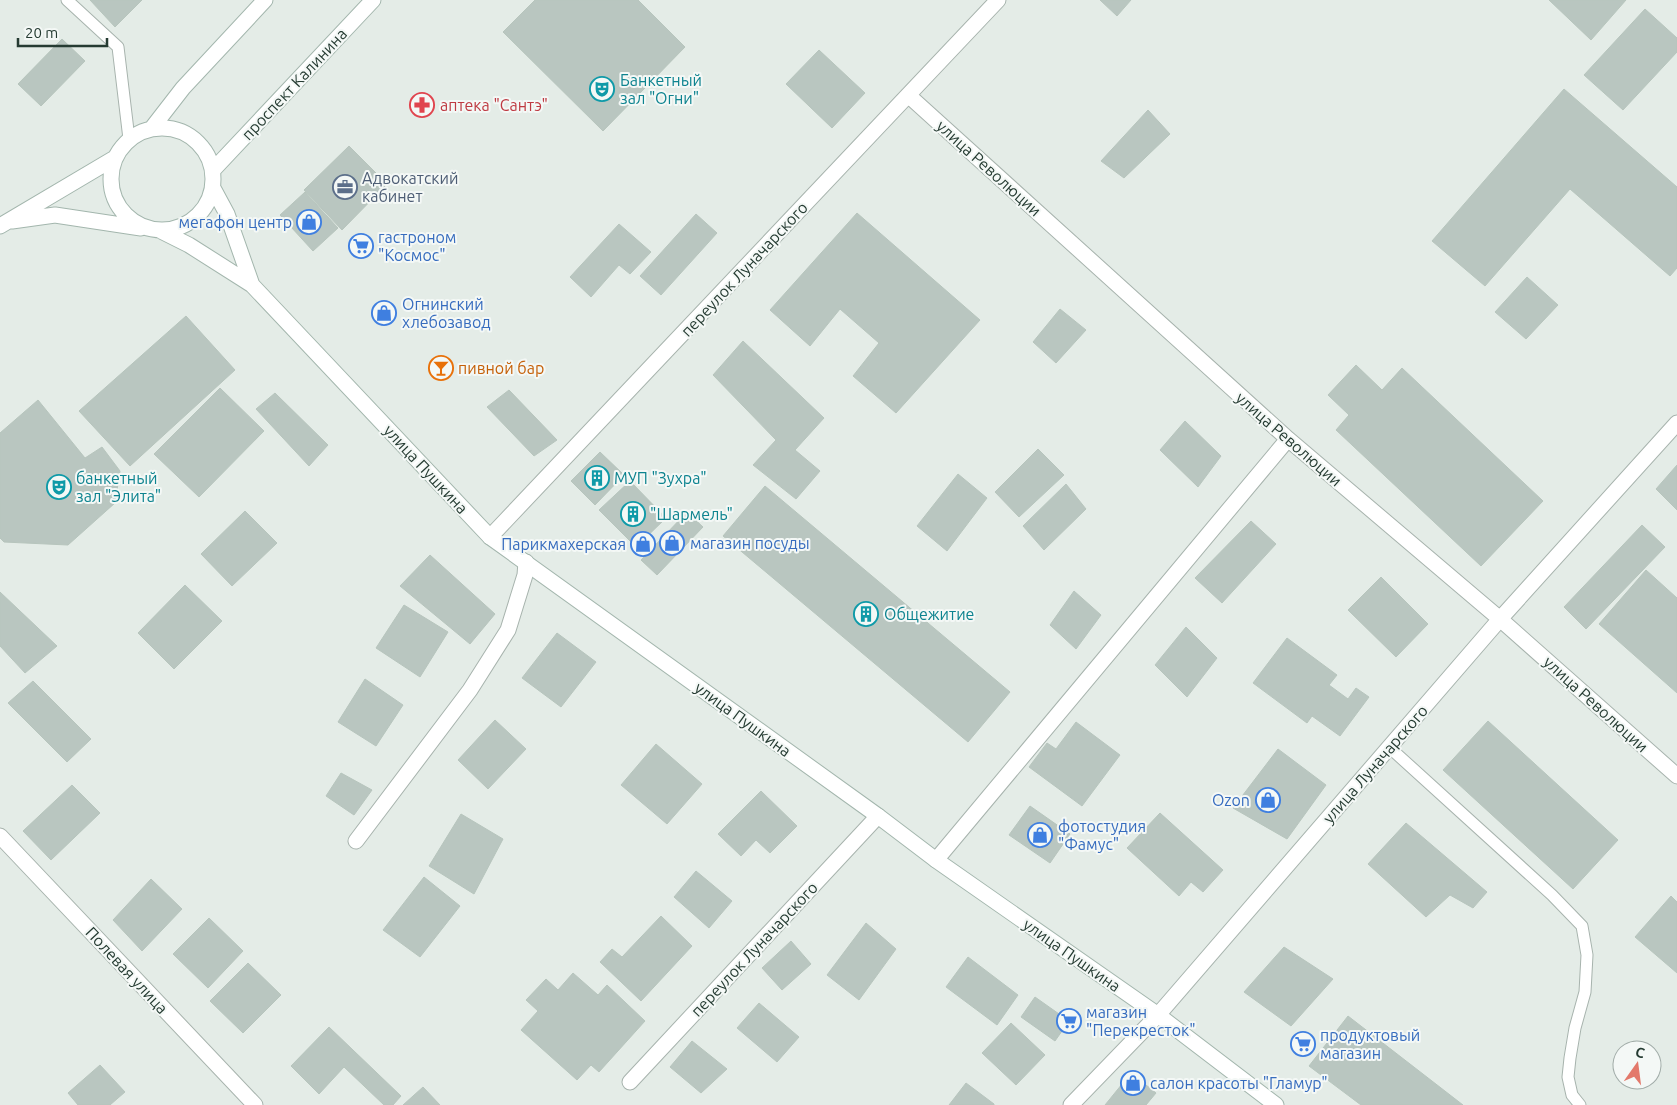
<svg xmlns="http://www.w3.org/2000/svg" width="1677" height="1105" font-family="Ubuntu,sans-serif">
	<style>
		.building { fill: #b9c6c0; stroke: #b7c5bd }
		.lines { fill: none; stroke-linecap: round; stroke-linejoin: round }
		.lane-casing { stroke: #a7b3ad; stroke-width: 13 }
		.street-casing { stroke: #a7b3ad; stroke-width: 17 }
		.secondary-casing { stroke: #a3b6ad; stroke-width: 17 }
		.lane { stroke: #fff; stroke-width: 11 }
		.street { stroke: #fff; stroke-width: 15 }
		.secondary { stroke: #fff; stroke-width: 15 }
		.labels { text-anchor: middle; stroke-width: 4; stroke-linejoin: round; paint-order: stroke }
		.culture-label { font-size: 16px; fill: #0d838f; stroke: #f4f8f6; text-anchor: start }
		.street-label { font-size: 16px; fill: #253b32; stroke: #f4f8f6 }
		.health-label { font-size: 16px; fill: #be3a42; stroke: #f4f8f6; text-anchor: start }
		.service-label { font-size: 16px; fill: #4e5e75; stroke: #f4f8f6; text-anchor: start }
		.shop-label { font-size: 16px; fill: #366cbe; stroke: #f4f8f6; text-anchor: start }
		.food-label { font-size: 16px; fill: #c56008; stroke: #f4f8f6; text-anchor: start }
	</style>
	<rect width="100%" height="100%" fill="#e4ece7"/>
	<path class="building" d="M90,0h52l-27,27z
		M535,0h103l47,47 -82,84 -100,-99z
		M1100,0h31l-14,16z
		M1549,0h77l-35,40z
		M1645,9l32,29v14l-54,58 -39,-35z
		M62,39l23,22 -44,45 -23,-22z
		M819,50l46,43 -33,35 -46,-44z
		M1564,89l113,98v81l-7,8 -100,-87 -85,97 -53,-45z
		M1148,110l22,24 -46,44 -23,-17z
		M349,146l38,38 -45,46 -38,-40z
		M305,192l33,36 -25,23 -33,-36z
		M857,213l123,107 -84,93 -43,-37 26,-33 -39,-34 -30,37 -40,-36z
		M696,214l21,19 -56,62 -21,-19z
		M619,224l32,28 -21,22 -11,-9 -28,32 -21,-20z
		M1527,277l31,28 -32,34 -31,-27z
		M1060,309l26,21 -30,33 -23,-21z
		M186,316l49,54 -105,96 -51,-55z
		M743,341l81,77 -29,32 25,21 -24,28 -43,-34 23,-25 -63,-65z
		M1356,365l26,25 20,-22 141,133 -62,65 -145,-136 13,-15 -21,-20z
		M220,388l44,43 -65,66 -45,-43z
		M509,390l48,50 -23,16 -47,-49z
		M275,393l53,52 -19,21 -53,-57z
		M38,400l47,58 17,-11 18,24 -5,32 -47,42 -64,-3 -4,-4v-105z
		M1185,421l36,35 -23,31 -38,-37z
		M1038,449l26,26 -45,42 -24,-25z
		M600,452l24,23 -29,30 -24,-24z
		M1677,465v45l-21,-21z
		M958,474l29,24 -40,53 -30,-25z
		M630,481l36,37 -30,29 -37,-37z
		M1066,484l20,25 -42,41 -21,-24z
		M765,486l245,206 -42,50 -245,-206z
		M245,511l32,32 -45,43 -31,-32z
		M687,512l16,15 -46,48 -16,-15z
		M1251,521l25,23 -54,59 -27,-25z
		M1642,525l23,22 -79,82 -22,-22z
		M430,555l65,59 -25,30 -70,-58z
		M1646,570l31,28v95l-78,-69z
		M1381,577l47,47 -32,33 -48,-47z
		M185,585l37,36 -48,48 -36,-36z
		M1074,591l27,24 -25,34 -26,-24z
		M0,592l57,54 -32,27 -25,-27z
		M404,605l44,27 -28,45 -44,-29z
		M1186,627l31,31 -30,39 -32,-32z
		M557,633l39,29 -35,45 -39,-29z
		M1287,638l50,37 -8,10 19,14 8,-11 13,9 -29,39 -28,-20 -5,7 -54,-40z
		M365,679l38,26 -27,41 -38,-24z
		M33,681l58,58 -24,23 -59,-59z
		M495,720l31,29 -38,40 -30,-29z
		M1488,721l130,119 -45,49 -130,-119z
		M1076,722l44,33 -38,51 -53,-39 18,-24 9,6z
		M656,744l46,40 -35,40 -46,-39z
		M1278,749l48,36 -39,54 -54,-31z
		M341,773l31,17 -18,25 -28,-19z
		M72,785l28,28 -49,47 -28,-29z
		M761,791l36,35 -27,27 -14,-13 -15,16 -23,-22z
		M1030,806l40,28 -20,29 -41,-28z
		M1160,813l63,57 -20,22 -12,-10 -12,14 -52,-48z
		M461,814l42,25 -29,55 -45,-28z
		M1406,823l81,69 -14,16 -23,-13 -24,22 -58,-53z
		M696,871l36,30 -23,27 -35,-31z
		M424,877l36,29 -40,51 -37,-27z
		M151,879l31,30 -40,42 -29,-31z
		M1671,896l6,6v71l-42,-36z
		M661,916l31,30 -51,55 -41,-39 12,-13 10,8z
		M209,918l34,33 -35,37 -35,-34z
		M866,923l30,26 -37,51 -32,-25z
		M791,941l20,23 -29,26 -20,-22z
		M1284,947l49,32 -42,47 -47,-34z
		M968,957l50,38 -21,30 -51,-38z
		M248,963l33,32 -38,38 -33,-32z
		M573,973l25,22 9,-10 38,36 -46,51 -8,-7 -14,15 -56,-50 17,-19 -12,-11 20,-21 12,11z
		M1035,997l34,24 -14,20 -34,-24z
		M759,1003l40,34 -22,25 -40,-34z
		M1348,1016l115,89h-102l-52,-39z
		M1011,1023l34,32 -29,30 -34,-32z
		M329,1027l72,69 -8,9h-9l-40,-38 -25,27 -28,-28z
		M692,1041l35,28 -26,24 -31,-26z
		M100,1065l25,27 -15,13h-32l-10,-12z
		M1131,1073l25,20 -10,12h-41z
		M966,1083l28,21v1h-45z
		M423,1087l17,18h-37z"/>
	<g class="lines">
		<defs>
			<path id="lane" d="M67,0l51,47 11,92
				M1389,747l163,148 30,31 5,29 -2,37 -10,36 -5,30 -2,19 4,18 8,10"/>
			<path id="street" d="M908,95l380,344 212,180 177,157
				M490,537l508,-537
				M0,836l255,269
				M356,841l114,-151 38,-60 17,-55 1,-13
				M936,860l352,-421
				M630,1082l248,-266
				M1071,1105l87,-90 342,-396 177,-196"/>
			<path id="secondary" d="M111 179a51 51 0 1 1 102 0a51 51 0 1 1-102 0Z
				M152,128l31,-40 82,-88
				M214,169l159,-169
				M213,188l14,26 25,71
				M12,221l43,-6 86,13
				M0,226l113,-67
				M159,230l30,15 63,40 238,252 388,279 58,44 222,155 118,90"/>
		</defs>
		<use href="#lane" class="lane-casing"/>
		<use href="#street" class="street-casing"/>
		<use href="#secondary" class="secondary-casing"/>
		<use href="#lane" class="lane"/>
		<use href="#street" class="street"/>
		<use href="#secondary" class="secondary"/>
	</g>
	<defs>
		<symbol id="theatre-ring" viewBox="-11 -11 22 22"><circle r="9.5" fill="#f4f8f6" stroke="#0f9aa8" stroke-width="1.5"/><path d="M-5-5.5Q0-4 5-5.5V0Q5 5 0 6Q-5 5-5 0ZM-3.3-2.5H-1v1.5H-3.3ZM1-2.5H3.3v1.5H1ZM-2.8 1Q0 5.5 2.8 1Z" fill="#0f9aa8"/></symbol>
		<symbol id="pharmacy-ring" viewBox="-11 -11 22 22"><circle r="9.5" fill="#f4f8f6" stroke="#e0444e" stroke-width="1.5"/><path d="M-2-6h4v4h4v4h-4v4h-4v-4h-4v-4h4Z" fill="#e0444e"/></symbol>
		<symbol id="office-ring" viewBox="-11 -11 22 22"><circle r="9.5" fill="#f4f8f6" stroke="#5c6f8a" stroke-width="1.5"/><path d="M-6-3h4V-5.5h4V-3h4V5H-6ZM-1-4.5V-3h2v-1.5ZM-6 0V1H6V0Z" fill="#5c6f8a"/></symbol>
		<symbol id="shop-ring" viewBox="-11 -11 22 22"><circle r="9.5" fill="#f4f8f6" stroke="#3f7fe0" stroke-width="1.5"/><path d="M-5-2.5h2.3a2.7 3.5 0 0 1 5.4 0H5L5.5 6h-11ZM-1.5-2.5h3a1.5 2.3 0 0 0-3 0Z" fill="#3f7fe0"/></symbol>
		<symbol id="supermarket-ring" viewBox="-11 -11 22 22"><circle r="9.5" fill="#f4f8f6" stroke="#3f7fe0" stroke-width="1.5"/><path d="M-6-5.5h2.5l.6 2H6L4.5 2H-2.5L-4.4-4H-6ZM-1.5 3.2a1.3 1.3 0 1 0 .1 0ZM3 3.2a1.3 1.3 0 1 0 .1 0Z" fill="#3f7fe0"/></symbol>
		<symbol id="bar-ring" viewBox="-11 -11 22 22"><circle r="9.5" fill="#f4f8f6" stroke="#e8710a" stroke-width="1.5"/><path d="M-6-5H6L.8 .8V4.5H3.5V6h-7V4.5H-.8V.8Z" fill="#e8710a"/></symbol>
		<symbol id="building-ring" viewBox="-11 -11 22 22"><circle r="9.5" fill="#f4f8f6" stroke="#0f9aa8" stroke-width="1.5"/><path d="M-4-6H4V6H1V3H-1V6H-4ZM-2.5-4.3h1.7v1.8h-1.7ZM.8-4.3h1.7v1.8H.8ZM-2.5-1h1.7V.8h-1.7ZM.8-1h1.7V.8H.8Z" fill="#0f9aa8"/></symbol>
	</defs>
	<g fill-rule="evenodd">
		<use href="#theatre-ring" x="588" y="75" width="28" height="28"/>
		<use href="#pharmacy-ring" x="408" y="91" width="28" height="28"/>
		<use href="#office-ring" x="331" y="173" width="28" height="28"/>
		<use href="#shop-ring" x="295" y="208" width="28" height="28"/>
		<use href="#supermarket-ring" x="347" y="232" width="28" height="28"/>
		<use href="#shop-ring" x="370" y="299" width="28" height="28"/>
		<use href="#bar-ring" x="427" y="354" width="28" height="28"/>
		<use href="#building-ring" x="583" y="464" width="28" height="28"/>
		<use href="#theatre-ring" x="45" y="473" width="28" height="28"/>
		<use href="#building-ring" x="619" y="500" width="28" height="28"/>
		<use href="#shop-ring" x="658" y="529" width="28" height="28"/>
		<use href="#shop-ring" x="629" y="530" width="28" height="28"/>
		<use href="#building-ring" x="852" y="600" width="28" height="28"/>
		<use href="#shop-ring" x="1254" y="786" width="28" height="28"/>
		<use href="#shop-ring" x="1026" y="821" width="28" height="28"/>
		<use href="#supermarket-ring" x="1055" y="1007" width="28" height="28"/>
		<use href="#supermarket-ring" x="1289" y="1030" width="28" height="28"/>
		<use href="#shop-ring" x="1119" y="1069" width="28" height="28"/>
	</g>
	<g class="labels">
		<g class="culture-label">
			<text x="620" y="86">Банкетный<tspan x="620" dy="18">зал "Огни"</tspan></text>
			<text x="76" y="484">банкетный<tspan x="76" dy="18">зал "Элита"</tspan></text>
			<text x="614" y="484">МУП "Зухра"</text>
			<text x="650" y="520">"Шармель"</text>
			<text x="884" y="620">Общежитие</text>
		</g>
		<g class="street-label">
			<text transform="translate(294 84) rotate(-47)" y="6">проспект Калинина</text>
			<text transform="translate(989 168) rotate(42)" y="6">улица Революции</text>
			<text transform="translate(744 269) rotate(-47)" y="6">переулок Луначарского</text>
			<text transform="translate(1289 439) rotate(41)" y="6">улица Революции</text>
			<text transform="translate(426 469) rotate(47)" y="6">улица Пушкина</text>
			<text transform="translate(1596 704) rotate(42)" y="6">улица Революции</text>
			<text transform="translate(743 719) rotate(36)" y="6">улица Пушкина</text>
			<text transform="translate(1375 764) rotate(-49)" y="6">улица Луначарского</text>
			<text transform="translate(754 949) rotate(-47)" y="6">переулок Луначарского</text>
			<text transform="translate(1072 955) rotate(35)" y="6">улица Пушкина</text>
			<text transform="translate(127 970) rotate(47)" y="6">Полевая улица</text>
		</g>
		<g class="health-label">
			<text x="440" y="111">аптека "Сантэ"</text>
		</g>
		<g class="service-label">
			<text x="362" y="184">Адвокатский<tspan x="362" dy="18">кабинет</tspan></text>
		</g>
		<g class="shop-label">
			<text x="292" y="228" text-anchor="end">мегафон центр</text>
			<text x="378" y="243">гастроном<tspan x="378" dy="18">"Космос"</tspan></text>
			<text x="402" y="310">Огнинский<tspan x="402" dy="18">хлебозавод</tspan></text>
			<text x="690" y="549">магазин посуды</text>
			<text x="626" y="550" text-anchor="end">Парикмахерская</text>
			<text x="1250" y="806" text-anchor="end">Ozon</text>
			<text x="1058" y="832">фотостудия<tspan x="1058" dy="18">"Фамус"</tspan></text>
			<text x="1086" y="1018">магазин<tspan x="1086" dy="18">"Перекресток"</tspan></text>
			<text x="1320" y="1041">продуктовый<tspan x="1320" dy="18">магазин</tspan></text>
			<text x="1150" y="1089">салон красоты "Гламур"</text>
		</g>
		<g class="food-label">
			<text x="458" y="374">пивной бар</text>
		</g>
	</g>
	<g transform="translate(1637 1065) rotate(14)"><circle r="24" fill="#f4f8f6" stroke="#a1aca8"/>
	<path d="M0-4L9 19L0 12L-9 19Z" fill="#e3796b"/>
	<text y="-8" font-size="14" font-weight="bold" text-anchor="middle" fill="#253b32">С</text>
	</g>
	<path d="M18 38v8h89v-8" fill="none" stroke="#253b32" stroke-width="2.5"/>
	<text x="25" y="38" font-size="15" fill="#253b32" stroke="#f4f8f6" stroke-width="4" paint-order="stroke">20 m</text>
</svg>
